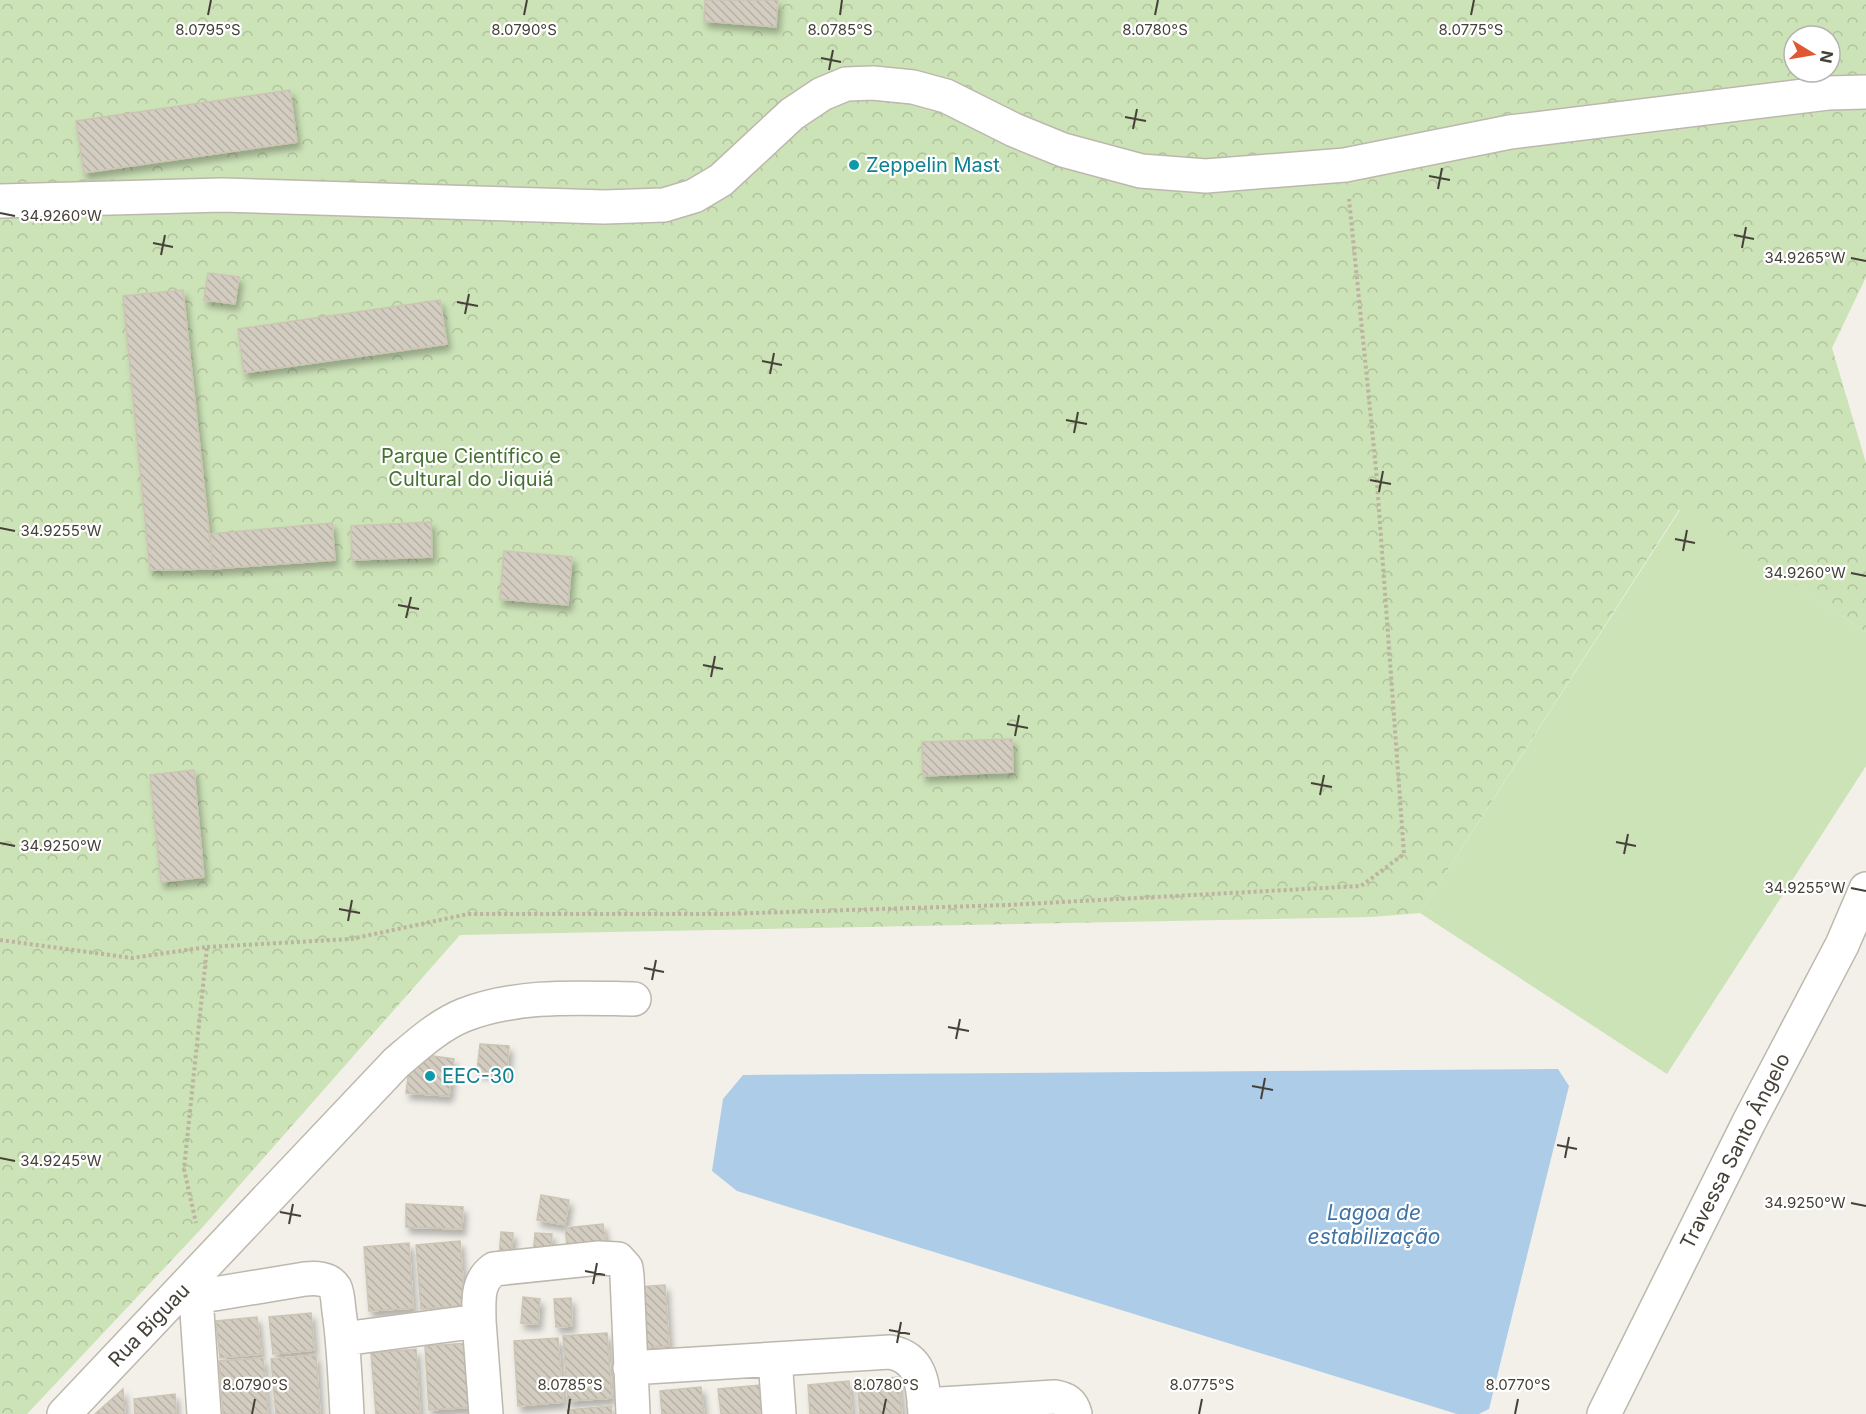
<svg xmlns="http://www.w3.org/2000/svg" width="1866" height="1414" font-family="Inter,sans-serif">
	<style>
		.forest { fill: url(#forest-crowns); fill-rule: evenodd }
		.pitch { fill: #cce2b7 }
		.water { fill: #adcce8 }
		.building { fill: url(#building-back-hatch); stroke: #cdc5b4; stroke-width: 1.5; filter: url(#shadow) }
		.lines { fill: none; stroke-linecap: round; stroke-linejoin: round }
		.minor-casing { stroke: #bdb8ad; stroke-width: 36 }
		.path { stroke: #bdb4a0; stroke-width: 4; stroke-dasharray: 3 3; stroke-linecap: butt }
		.minor { stroke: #fff; stroke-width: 33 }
		.ticks { fill: none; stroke: #454138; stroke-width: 2 }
		.culture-dot { fill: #0f9aa8; stroke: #fff; stroke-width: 2 }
		.labels { text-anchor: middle; stroke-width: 4.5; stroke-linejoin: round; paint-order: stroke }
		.culture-label { font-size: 20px; fill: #0d838f; stroke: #fff; text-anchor: start }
		.park-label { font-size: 20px; fill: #467032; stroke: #fff }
		.street-label { font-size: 20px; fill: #454138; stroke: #fff }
		.water-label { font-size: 21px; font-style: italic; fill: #3e73a4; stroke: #fff }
		.ticks-label { font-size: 15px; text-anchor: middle; fill: #454138; stroke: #fff; stroke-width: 4.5; stroke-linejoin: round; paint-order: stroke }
	</style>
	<defs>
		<pattern id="forest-crowns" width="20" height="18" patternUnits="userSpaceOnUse" patternTransform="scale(1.5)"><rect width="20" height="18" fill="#cce2b7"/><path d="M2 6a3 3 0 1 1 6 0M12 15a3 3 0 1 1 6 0" fill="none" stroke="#b1c39e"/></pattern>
		<pattern id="building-back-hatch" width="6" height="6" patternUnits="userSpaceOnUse" patternTransform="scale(1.5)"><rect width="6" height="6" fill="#d3ccc0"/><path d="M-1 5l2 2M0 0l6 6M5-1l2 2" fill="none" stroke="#b6b0a6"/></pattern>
		<filter id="shadow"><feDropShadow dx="3.5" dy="6" stdDeviation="3" flood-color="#0004"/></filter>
	</defs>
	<rect width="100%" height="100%" fill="#f2f0e9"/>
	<path class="forest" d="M0,0h1866v277l-34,71 34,115v169l-187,-122 -259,403 -48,4 -912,18 -259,294 -174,185h-27zM1794,36h36v36h-36z"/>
	<path class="pitch" d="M1680,510l186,122v134l-199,308 -247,-161z"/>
	<path class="water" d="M1558,1069l11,17 -80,323 -10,5h-22l-720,-223 -25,-20 11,-72 20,-24z"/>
	<path class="building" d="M705,0h73l-2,27 -72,-6z
		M290,90l7,52 -213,31 -8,-52z
		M208,273l31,4 -4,27 -31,-4z
		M183,290l30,279 -63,1 -27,-274z
		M440,300l7,44 -203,29 -6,-44z
		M431,522l1,35 -80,3 -1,-34z
		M332,523l3,37 -122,9 -3,-35z
		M504,551l68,6 -4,48 -68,-6z
		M1012,739l1,33 -90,4 -1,-34z
		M194,770l10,107 -43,5 -11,-107z
		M480,1044l29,2 -2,28 -30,-2z
		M411,1053l43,6 -5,37 -43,-3z
		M541,1195l28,5 -4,25 -28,-5z
		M406,1204l57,3 -1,22 -56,-2z
		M603,1224l4,30 -38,5 -4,-31z
		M501,1232l12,1 -2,28 -12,-1z
		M535,1233l17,1 -2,26 -17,-1z
		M460,1241l5,65 -44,3 -5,-64z
		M409,1243l4,65 -44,3 -5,-64z
		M665,1285l4,61 -27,2 -4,-61z
		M523,1297l17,2 -2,25 -17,-1z
		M571,1298l1,28 -16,1 -2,-28z
		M311,1313l3,37 -41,4 -4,-37z
		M257,1317l4,37 -41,4 -4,-37z
		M607,1333l5,65 -44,3 -5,-65z
		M558,1338l5,64 -45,4 -4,-65z
		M469,1343l5,64 -45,3 -4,-64z
		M416,1349l4,65h-44l-5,-61z
		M316,1355l4,59h-44l-5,-55z
		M263,1358l5,56h-45l-4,-53z
		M898,1377l4,37h-42l-3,-33z
		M849,1381l3,33h-42l-2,-29z
		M760,1385l2,29h-41l-3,-25z
		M701,1387l3,27h-42l-2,-23z
		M123,1389l2,25h-30z
		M175,1394l1,20h-41l-1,-15z
		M611,1406l1,8h-44l-1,-4z"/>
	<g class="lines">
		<defs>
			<path id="minor" d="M0,201l222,-6 382,12 60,-2 30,-9 27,-16 71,-66 30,-20 24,-10 27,-1 40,4 33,9 68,34 49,20 78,21 65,5 139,-11 165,-33 318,-39 38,-1
				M193,1280l3,17 8,117
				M196,1297l109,-18c11,-1 24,-1 30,9 3,6 3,16 4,23 5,34 6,69 8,103
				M479,1321c0,-20 -3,-39 15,-52l105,-11 19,1 8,9 1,8 6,138
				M343,1339l136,-18 7,93
				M775,1359l115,-7c33,6 33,34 35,62
				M630,1368l145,-9 4,55
				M924,1405l131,-8c11,2 17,5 20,17
				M64,1414l332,-351c21,-18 43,-38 68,-48 55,-21 113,-17 170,-16
				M1604,1414l145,-292 93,-177 24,-56"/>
		</defs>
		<use href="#minor" class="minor-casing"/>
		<path class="path" d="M0,940l132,18 75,-11 -23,222 12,54
			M207,947l144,-8 117,-25h257l281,-9 355,-19 43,-32 -28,-385 -27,-270"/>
		<use href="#minor" class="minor"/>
	</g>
	<path class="ticks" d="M208,15l3,-15M524,15l3,-15M840,15l2,-15M1155,15l3,-15M1471,15l3,-15M821,58l20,4M829,70l4,-20M1125,117l21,4M1133,129l4,-20M1429,176l21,4M1438,189l4,-21M0,213l15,3M1734,235l20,4M153,243l20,4M1742,248l4,-21M161,255l4,-20M1851,258l15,3M457,302l21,4M465,314l4,-20M762,361l20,4M770,374l4,-21M1066,420l21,4M1074,433l4,-21M1370,480l21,4M1379,492l4,-21M0,528l15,3M1675,539l20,4M1683,551l4,-21M1851,573l15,3M398,605l21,4M406,618l5,-21M703,665l20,4M711,677l4,-21M1007,724l21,4M1015,736l4,-21M1311,783l21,4M1320,795l4,-20M1616,842l20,4M0,843l15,3M1624,854l4,-20M1851,888l15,3M339,909l21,4M348,921l4,-21M644,968l20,4M652,980l4,-20M948,1027l21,4M956,1039l4,-20M1252,1086l21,4M1261,1099l4,-21M1557,1145l20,4M0,1158l15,3M1565,1158l4,-21M1851,1203l15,3M280,1212l21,4M289,1224l4,-20M585,1271l20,4M593,1284l4,-21M889,1330l21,4M897,1343l4,-21M252,1414l3,-15M568,1414l2,-15M883,1414l3,-15M1199,1414l3,-15M1515,1414l3,-15"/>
	<g class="culture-dot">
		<circle cx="854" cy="165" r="6"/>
		<circle cx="430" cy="1076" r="6"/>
	</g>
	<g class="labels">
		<g class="culture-label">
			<text x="866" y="172">Zeppelin Mast</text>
			<text x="442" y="1083">EEC-30</text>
		</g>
		<g class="park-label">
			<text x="471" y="463">Parque Científico e<tspan x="471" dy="23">Cultural do Jiquiá</tspan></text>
		</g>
		<g class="street-label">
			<text transform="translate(1735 1151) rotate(-63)" y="7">Travessa Santo Ângelo</text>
			<text transform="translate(149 1325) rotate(-46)" y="7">Rua Biguau</text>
		</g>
		<g class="water-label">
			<text x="1374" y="1220">Lagoa de<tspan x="1374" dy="24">estabilização</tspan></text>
		</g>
	</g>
	<g class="ticks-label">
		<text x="208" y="35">8.0795°S</text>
		<text x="524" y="35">8.0790°S</text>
		<text x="840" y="35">8.0785°S</text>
		<text x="1155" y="35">8.0780°S</text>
		<text x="1471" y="35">8.0775°S</text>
		<text x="61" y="221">34.9260°W</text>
		<text x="1805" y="263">34.9265°W</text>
		<text x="61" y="536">34.9255°W</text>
		<text x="1805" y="578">34.9260°W</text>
		<text x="61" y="851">34.9250°W</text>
		<text x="1805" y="893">34.9255°W</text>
		<text x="61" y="1166">34.9245°W</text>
		<text x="1805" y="1208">34.9250°W</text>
		<text x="255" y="1390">8.0790°S</text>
		<text x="570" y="1390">8.0785°S</text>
		<text x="886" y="1390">8.0780°S</text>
		<text x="1202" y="1390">8.0775°S</text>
		<text x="1518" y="1390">8.0770°S</text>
	</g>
	<g transform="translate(1812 54) rotate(101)"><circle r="28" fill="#ffffff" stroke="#b5b3af" stroke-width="1.5"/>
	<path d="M0-4.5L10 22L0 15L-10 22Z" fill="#e05733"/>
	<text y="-9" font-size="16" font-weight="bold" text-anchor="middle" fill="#454138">N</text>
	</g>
</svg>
